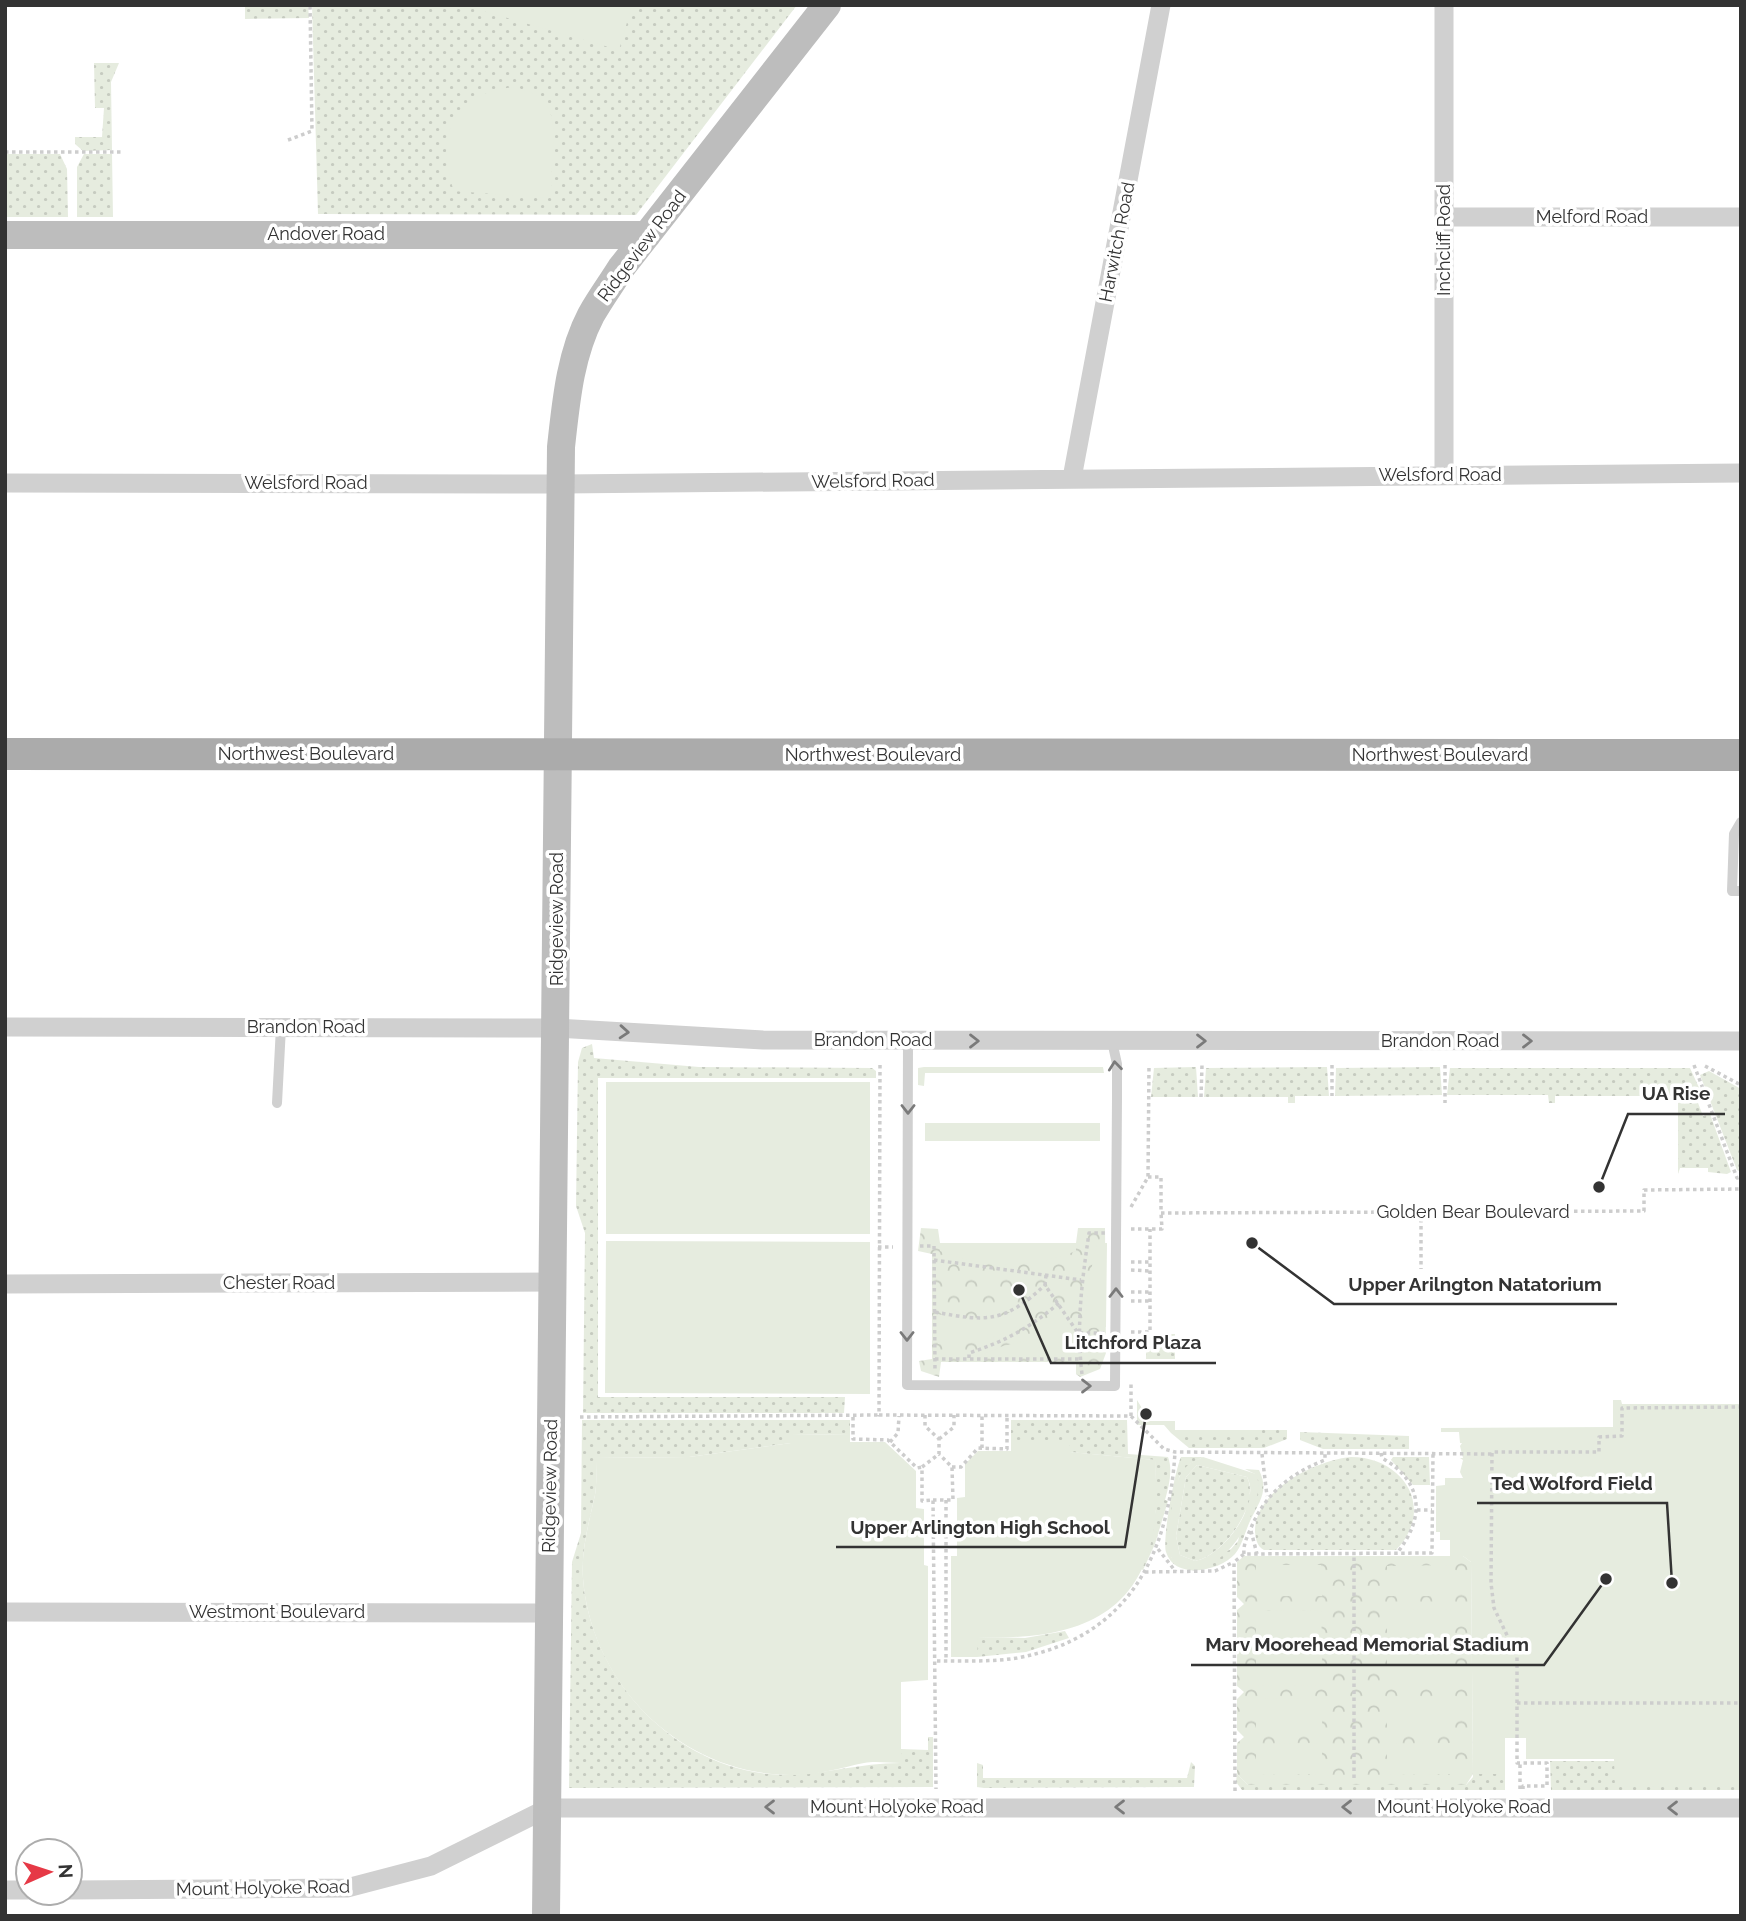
<svg xmlns="http://www.w3.org/2000/svg" width="1746" height="1921" font-family="Raleway,sans-serif">
	<style>
		.grass { fill: url(#grass-dots) }
		.park { fill: url(#park-crowns) }
		.garden { fill: #e6ecdf; fill-rule: evenodd }
		.lines { fill: none; stroke-linecap: round; stroke-linejoin: round }
		.path { stroke: #cdcdcd; stroke-width: 3.5; stroke-dasharray: 3.5 3.5; stroke-linecap: butt }
		.lane { stroke: #d0d0d0; stroke-width: 10 }
		.street { stroke: #d0d0d0; stroke-width: 19 }
		.secondary { stroke: #bdbdbd; stroke-width: 28 }
		.primary { stroke: #ababab; stroke-width: 32 }
		.oneway { stroke: #7a7a7a }
		.labels { text-anchor: middle; stroke-width: 7; stroke-linejoin: round; paint-order: stroke }
		.street-label { font-size: 18px; fill: #333; stroke: #fff }
		.leader { fill: none; stroke: #333; stroke-width: 2.5 }
		.callout-dot { fill: #333; stroke: #fff; stroke-width: 2.5 }
		.callout-label { font-size: 19px; text-anchor: middle; font-weight: bold; fill: #333; stroke: #fff; stroke-width: 7; stroke-linejoin: round; paint-order: stroke }
	</style>
	<defs>
		<pattern id="grass-dots" width="8" height="8" patternUnits="userSpaceOnUse" patternTransform="scale(1.75)"><rect width="8" height="8" fill="#e6ecdf"/><path d="M2 2h.1M6 6h.1" fill="none" stroke="#c6cbc0" stroke-width="1.8" stroke-linecap="round"/></pattern>
		<pattern id="park-crowns" width="20" height="18" patternUnits="userSpaceOnUse" patternTransform="scale(1.75)"><rect width="20" height="18" fill="#e6ecdf"/><path d="M2 6a3 3 0 1 1 6 0M12 15a3 3 0 1 1 6 0" fill="none" stroke="#c6cbc0"/></pattern>
	</defs>
	<rect width="100%" height="100%" fill="#fff"/>
	<path class="grass" d="M245,5h63l1,13 -64,1z
		M312,5h485l-161,210 -318,-1z
		M94,63h25l-8,19 1,68 -29,1 -8,-7v-7h27l2,-29h-9z
		M5,154h55l7,15 1,48h-63z
		M84,154h28l1,63h-36v-50z
		M592,1044l2,14 105,9 173,1 4,3v7h-278v319h247l-1,16h-261l2,-180 -9,-27 2,-144 4,-14z
		M1196,1067l2,30h-47l3,-29z
		M1327,1067l2,29h-34v7h-7v-6h-84l2,-29z
		M1440,1067l2,28 -107,1 1,-28z
		M1450,1068h240l11,24 -6,3 8,21 7,-2 21,58 -4,2 -19,-2v-4h-28l-2,6v-78h-123v7h-6l-1,-8h-101z
		M1709,1071l32,18v83l-4,-2 -37,-95z
		M1158,1334h17v25h-29v-22h12z
		M582,1420h268v14l-58,1 -1,8 -102,14 -93,1c0,12 1,25 -1,37 -6,28 -14,54 -12,83 7,98 87,186 186,196 44,4 87,-11 131,-11l1,-14 27,1v-13h5v50l-364,1 3,-226 9,-29z
		M1011,1420h116l1,34 40,3c5,13 1,29 -3,43l3,1 -13,43 -12,26 -2,-1 15,-59 -1,-50 -86,-8v-8l-58,-1z
		M1259,1430h28v9l-23,9h-75l-18,-15h87z
		M1300,1432l109,4v13h-86l-23,-9z
		M1181,1457h22l-13,7 -11,13 -8,80 27,9 33,-17 7,-8 17,-67 -10,-5 14,1c10,20 1,31 -8,49 -6,12 -8,25 -16,35 -15,17 -60,27 -69,-2 -4,-13 9,-82 15,-95z
		M1351,1457c53,0 85,52 45,93h-132c-7,-4 -8,-10 -9,-18 -1,-42 62,-72 96,-75z
		M1393,1457h36l1,28h-17l-22,-25z
		M1197,1465l50,12c14,27 -24,79 -52,84l-15,-6 -4,-19 10,-59z
		M1065,1631l4,7 -43,14 -49,5v-20l48,1z
		M1505,1738v52h-263l-6,-8 1,-8 11,11h218l7,-8v-31z
		M1550,1761h77l114,7v22h-190z
		M977,1763l6,2v13h204l4,-16 4,4 -1,21h-8l-202,1 -7,-1z"/>
	<path class="park" d="M921,1228l17,1 2,14h136l2,-15h27l1,125 -6,16 -20,8 -4,-3v-12h-135l-2,15 -18,-6 -2,-10 13,-2v-105l-14,-3z
		M1244,1556h219l8,6 2,212 -7,11h-218l-11,-11v-31l7,-6 -7,-7v-31l7,-7 -7,-6v-32l6,-7 -6,-6v-31l7,-6 -7,-7v-35z"/>
	<path class="garden" d="M473,5h159l-13,45 -147,-42z
		M514,87c59,13 33,59 38,104l-8,7 -90,-7c-20,-55 -1,-99 60,-104z
		M1103,1067l1,6h-179l-1,13 -6,-1v-17l6,-1z
		M606,1082h264v152h-264z
		M1100,1123v18h-175v-18z
		M606,1241l264,1v152l-265,-1z
		M940,1243h136v8c-45,18 -91,17 -136,0z
		M1097,1243h10l-1,84 -21,1 3,-44z
		M1041,1291l10,11c-34,29 -68,45 -113,42v-30c40,12 72,6 103,-23z
		M1062,1316l10,23c-24,22 -63,20 -94,17l25,-10 31,-7z
		M1137,1400l6,10 1,11h31v9h84v3h-88l-7,-8h-27z
		M1613,1400h8l1,4h119v382l-126,1 -1,-28h-88v-21h-21v36h-32l-2,-212 -8,-6h-13v-16h-10v-8h-4v-46l9,-1v-7h18l-3,-6 3,-12 -3,-2h3l-3,-12 2,-3h-2l-1,-11h-18v-4l172,-1z
		M850,1434v8h35l31,29v37l8,1v56l4,1v114l-27,2v81c-12,0 -26,-2 -37,0 -25,5 -48,13 -74,12 -108,-1 -199,-89 -207,-197 -2,-29 6,-55 12,-83 2,-12 1,-26 1,-37l93,-1 102,-14v-8z
		M1011,1443h58l1,9 85,8c0,16 3,33 1,49 -7,109 -83,132 -178,128l-1,20h-26v-101h6v-58l8,-1v-33l13,-13h33z
		M1203,1457l53,17c14,27 -40,126 -85,83 -5,-18 1,-74 13,-88 5,-6 13,-9 19,-12zM1197,1465l50,12c15,27 -24,79 -52,84l-15,-6 -4,-19 10,-59z
		M1256,1565h65l1,31h-66z
		M1453,1565v31h-66v-30z
		M1453,1609v31l-66,1v-31z
		M1321,1610l1,31 -66,1v-31z
		M1322,1654v31l-66,1v-31z
		M1387,1654h66v31h-66z
		M1322,1698v31h-66v-30z
		M1387,1699h66v31h-66z
		M1322,1743v31l-66,1v-31z
		M1452,1743v31l-65,1v-31z"/>
	<g class="lines">
		<path class="path" d="M288,140l24,-9 -2,-126
			M5,152h117
			M880,1065l-1,350 252,1 33,33 11,3 317,2
			M1332,1065v31
			M1445,1065v38
			M1694,1065l43,113 4,-1
			M1705,1066l36,19
			M1201,1097l1,-32
			M1148,1177h13v36l483,-2v-21l97,-1
			M1131,1207l17,-30 1,-112
			M1421,1212v57
			M1131,1229h31l-1,-16
			M920,1246h14l1,125
			M878,1247h15
			M934,1260l147,20
			M1131,1262h19
			M1131,1270l19,1
			M1046,1275l-1,10 33,48h26
			M1131,1292h19
			M1131,1301h19
			M935,1312c52,10 69,11 110,-27
			M1131,1332h19v-103
			M969,1358v-5c35,-11 62,-26 90,-50
			M935,1359h145
			M1082,1374c-6,-49 0,-93 7,-141h16
			M925,1415v11l14,13v15l-17,13v34l11,-1 3,289
			M1131,1416v-33
			M580,1417l299,-2
			M853,1417v22l35,1 29,28 5,-1
			M939,1439l15,-12v-12
			M890,1442l8,-9 1,-17
			M982,1448v-32
			M1381,1453l1,5c42,24 43,60 15,95
			M1262,1454l5,42
			M952,1467h9l17,-19 29,1v-34
			M933,1500h20l-1,-33 -13,-13
			M946,1500v161
			M1417,1510h15
			M1251,1531l6,23
			M1158,1549l18,23
			M1244,1554c-1,-9 3,-17 7,-26 14,-34 40,-55 74,-68v-9
			M1145,1572l70,-1 19,-9
			M937,1661c26,0 54,1 80,-3 111,-20 152,-103 158,-206
			M1517,1703h224
			M1354,1778v-224
			M1520,1789v-26
			M1523,1789v-3h24v-23h-30v-107l-23,-48 -3,-25 1,-131h107v-15l23,-1v-28l119,-1
			M1235,1791l-1,-229 10,-8 188,-1 1,-100"/>
		<path class="lane" d="M1741,822l-7,12 -2,57h9
			M908,1040l-1,345 208,1 2,-289v-33l-5,-23
			M277,1103l4,-76"/>
		<path class="street" d="M1444,217h297
			M1444,475v-470
			M1072,478l89,-473
			M5,483l558,1 1178,-11
			M5,1027l551,1 207,12 978,1
			M5,1284l548,-2
			M5,1612l544,1
			M5,1890h23
			M70,1890l277,-2 84,-22 117,-58h1193"/>
		<path class="secondary" d="M5,235h642
			M546,1916l15,-1469c5,-45 9,-92 30,-132 9,-16 20,-31 30,-47l206,-263"/>
		<path class="primary" d="M5,754l1736,1"/>
	</g>
	<defs><path id="oneway-chevron" d="M-2-3.5L2.5 0L-2 3.5" fill="none" stroke-width="1.6" stroke-linecap="round" stroke-linejoin="round" transform="scale(1.75)"/></defs>
	<g class="oneway">
		<use href="#oneway-chevron" transform="translate(624 1032) rotate(4)"/>
		<use href="#oneway-chevron" transform="translate(974 1041)"/>
		<use href="#oneway-chevron" transform="translate(1201 1041)"/>
		<use href="#oneway-chevron" transform="translate(1527 1041)"/>
		<use href="#oneway-chevron" transform="translate(1115 1066) rotate(-96)"/>
		<use href="#oneway-chevron" transform="translate(908 1109) rotate(90)"/>
		<use href="#oneway-chevron" transform="translate(1116 1293) rotate(-90)"/>
		<use href="#oneway-chevron" transform="translate(907 1336) rotate(90)"/>
		<use href="#oneway-chevron" transform="translate(1086 1386)"/>
		<use href="#oneway-chevron" transform="translate(770 1807) rotate(180)"/>
		<use href="#oneway-chevron" transform="translate(1120 1807) rotate(180)"/>
		<use href="#oneway-chevron" transform="translate(1347 1807) rotate(-180)"/>
		<use href="#oneway-chevron" transform="translate(1673 1808) rotate(-180)"/>
	</g>
	<g class="labels">
		<g class="street-label">
			<text x="1592" y="223">Melford Road</text>
			<text x="326" y="240">Andover Road</text>
			<text transform="translate(1444 240) rotate(-90)" y="6">Inchcliff Road</text>
			<text transform="translate(1117 242) rotate(-79)" y="6">Harwitch Road</text>
			<text transform="translate(642 246) rotate(-53)" y="6">Ridgeview Road</text>
			<text x="1440" y="481">Welsford Road</text>
			<text transform="translate(873 481) rotate(-1)" y="6">Welsford Road</text>
			<text x="306" y="489">Welsford Road</text>
			<text x="306" y="760">Northwest Boulevard</text>
			<text x="873" y="761">Northwest Boulevard</text>
			<text x="1440" y="761">Northwest Boulevard</text>
			<text transform="translate(557 919) rotate(-90)" y="6">Ridgeview Road</text>
			<text x="306" y="1033">Brandon Road</text>
			<text x="873" y="1046">Brandon Road</text>
			<text x="1440" y="1047">Brandon Road</text>
			<text x="1473" y="1218">Golden Bear Boulevard</text>
			<text x="279" y="1289">Chester Road</text>
			<text transform="translate(550 1486) rotate(-89)" y="6">Ridgeview Road</text>
			<text x="277" y="1618">Westmont Boulevard</text>
			<text x="897" y="1813">Mount Holyoke Road</text>
			<text x="1464" y="1813">Mount Holyoke Road</text>
			<text transform="translate(263 1888) rotate(-1)" y="6">Mount Holyoke Road</text>
		</g>
	</g>
	<path class="leader" d="M1599 1187L1628 1114H1725M1252 1243L1334 1304H1617M1019 1290L1051 1363H1216M1672 1583L1667 1503H1477M1146 1414L1125 1547H836M1606 1579L1544 1665H1191"/>
	<g class="callout-dot">
		<circle cx="1599" cy="1187" r="7"/>
		<circle cx="1252" cy="1243" r="7"/>
		<circle cx="1019" cy="1290" r="7"/>
		<circle cx="1672" cy="1583" r="7"/>
		<circle cx="1146" cy="1414" r="7"/>
		<circle cx="1606" cy="1579" r="7"/>
	</g>
	<g class="callout-label">
		<text x="1676" y="1100">UA Rise</text>
		<text x="1475" y="1291">Upper Arilngton Natatorium</text>
		<text x="1133" y="1349">Litchford Plaza</text>
		<text x="1572" y="1490">Ted Wolford Field</text>
		<text x="980" y="1534">Upper Arlington High School</text>
		<text x="1367" y="1651">Marv Moorehead Memorial Stadium</text>
	</g>
	<rect width="1746" height="1921" fill="none" stroke="#333333" stroke-width="14"/>
	<g transform="translate(49 1872) rotate(87)"><circle r="33" fill="#ffffff" stroke="#adadad" stroke-width="2"/>
	<path d="M0-5L12 26L0 18L-12 26Z" fill="#e63946"/>
	<text y="-10" font-size="19" font-weight="bold" text-anchor="middle" fill="#333333">N</text>
	</g>
</svg>
